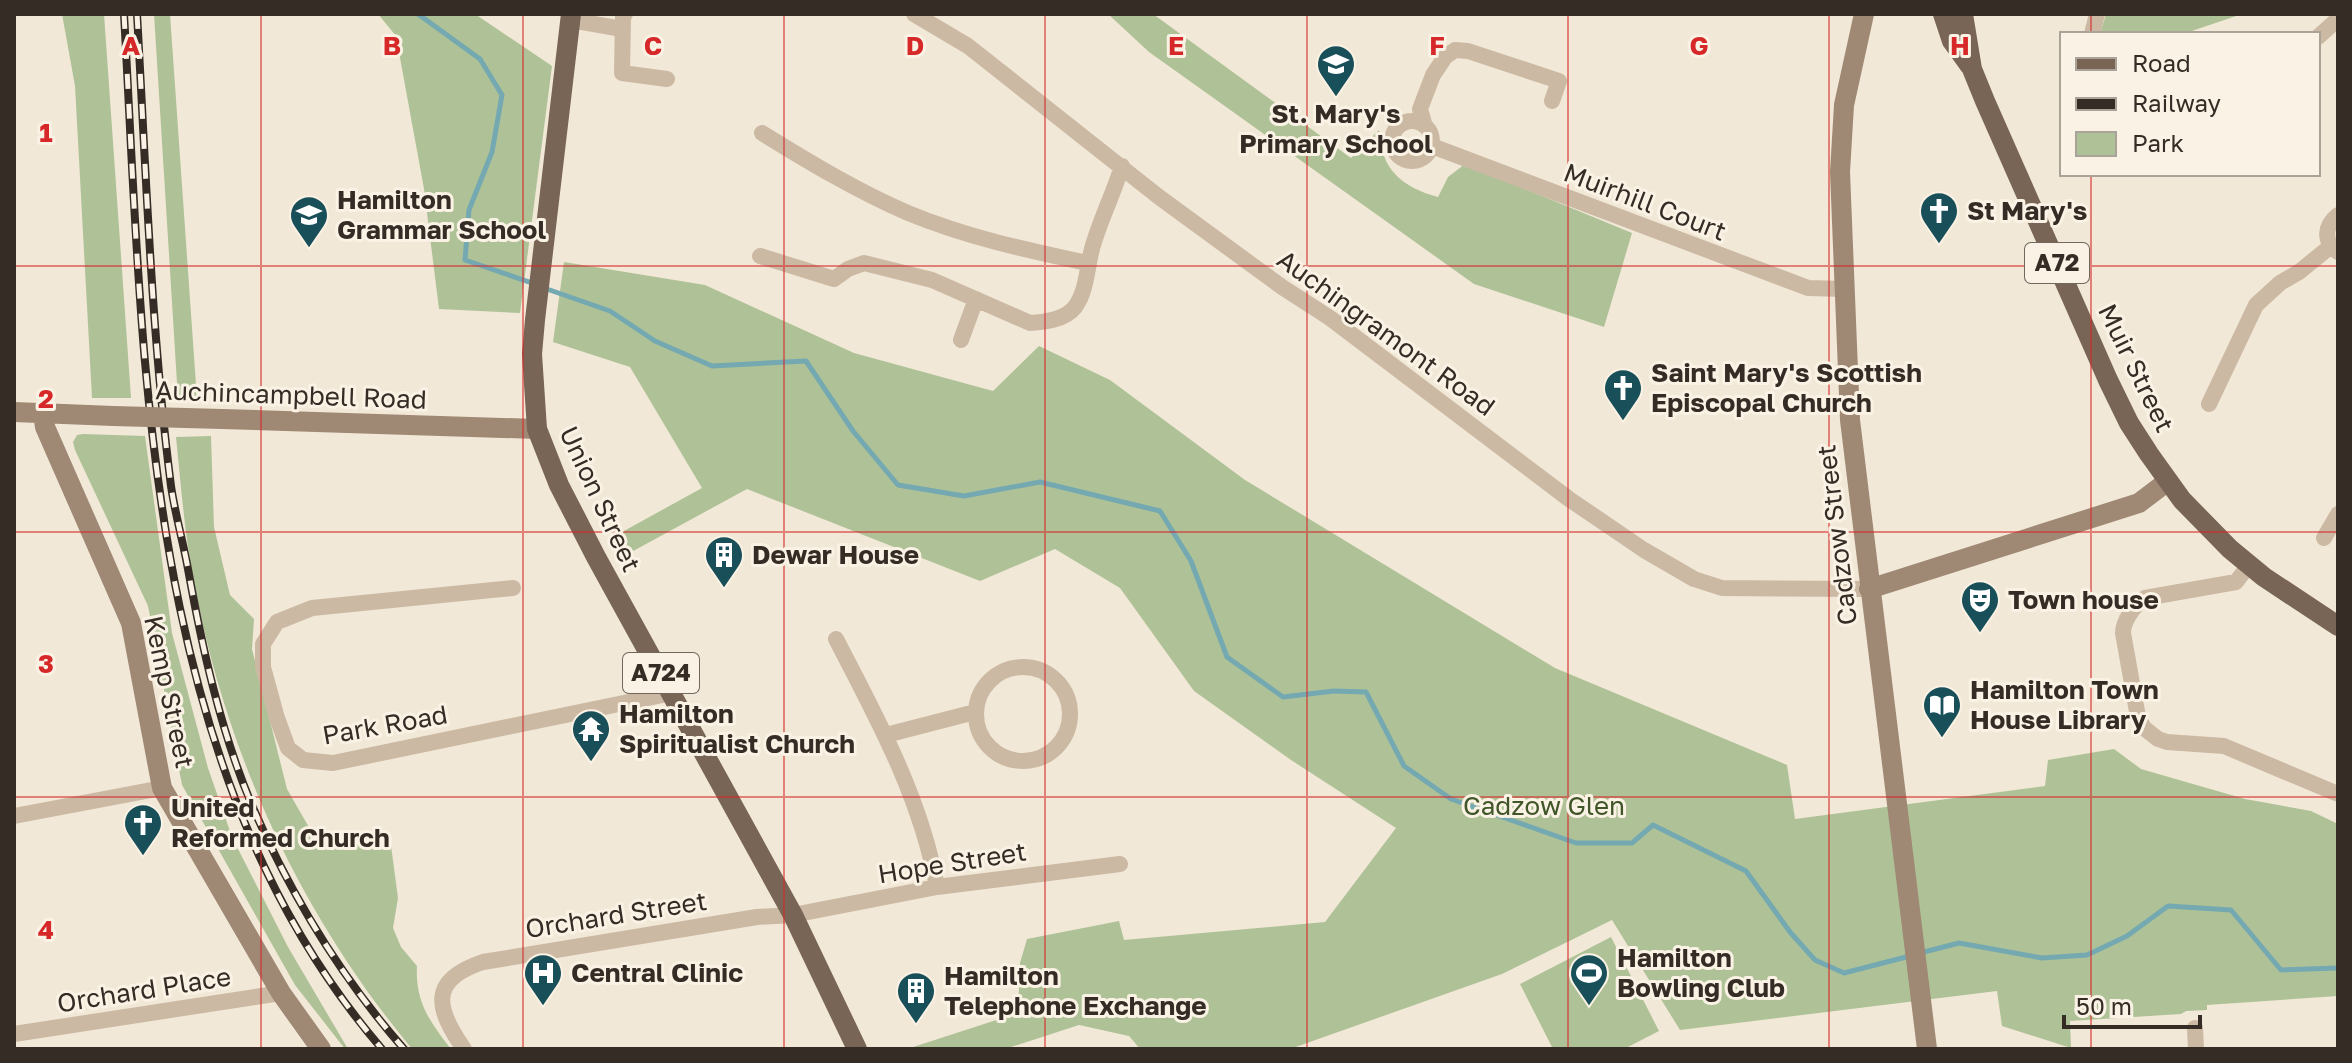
<svg xmlns="http://www.w3.org/2000/svg" width="2352" height="1063" font-family="'Golos Text',sans-serif">
	<style>
		.green { fill: #afc297 }
		.lines { fill: none; stroke-linecap: round; stroke-linejoin: round }
		.stream { stroke: #75a9b1; stroke-width: 5 }
		.street { stroke: #cbb9a3; stroke-width: 16 }
		.secondary { stroke: #9f8874; stroke-width: 20 }
		.primary { stroke: #786555; stroke-width: 20 }
		.rail-casing { stroke: #352c25; stroke-width: 8 }
		.rail { stroke: #faf2e4; stroke-width: 5; stroke-dasharray: 15; stroke-linecap: butt }
		.secondary-bridge { stroke: #9f8874; stroke-width: 20 }
		.grid { fill: none; stroke: #d62828; stroke-width: 2; stroke-opacity: 0.55 }
		.labels { text-anchor: middle; stroke-width: 6; stroke-linejoin: round; paint-order: stroke }
		.shield { fill: #faf2e4; stroke: #70675e; stroke-width: 2 }
		.shield-label { font-size: 24px; font-weight: bold; fill: #352c25 }
		.poi-label { font-size: 26px; font-weight: bold; fill: #352c25; stroke: #faf2e4; text-anchor: start }
		.street-label { font-size: 26px; fill: #352c25; stroke: #faf2e4 }
		.park-label { font-size: 26px; fill: #405528; stroke: #faf2e4 }
		.grid-label { font-size: 26px; text-anchor: middle; font-weight: bold; fill: #d62828; stroke: #faf2e4; stroke-width: 6; stroke-linejoin: round; paint-order: stroke }
	</style>
	<rect width="100%" height="100%" fill="#f2e8d7"/>
	<path class="green" d="M62,14h42l27,384h-39l-17,-312z
		M154,14h16l27,385h-19z
		M378,14h97l77,52 -32,247 -81,-4 -15,-120 -28,-153z
		M1108,14h45l198,144 28,-28c2,40 23,57 59,67l10,-20 17,-13 167,69 -28,94 -130,-43 -325,-232z
		M2106,14h136l-59,20h-83z
		M564,262l141,23 149,68 139,38 46,-45 71,34 135,100 310,188 232,97 8,54 250,-33 3,-26 66,-11 27,20 104,30 66,12 27,13v172l-131,9v5l-21,1 -5,3 -111,7 1,27 -69,-22 -5,-35 -317,39 -68,-110 -110,54 -212,75h-150l-11,-13 -50,-11 -74,24h-98l111,-36 2,-50 7,-24 92,-18 5,19 201,-18 71,-94 -105,-68 -97,-69 -74,-103 -65,-39 -75,32 -233,-92 -123,67 -11,-19 89,-49 -72,-121 -77,-25z
		M83,434l62,2 27,197 36,135 24,69 56,110 60,102h-3l-50,-64 -113,-200 -34,-179 -73,-156 -2,-8 4,-7z
		M211,436l3,91 16,68 24,24 -2,30 35,140 35,61 68,-12 8,60 -5,30 8,19 16,19c-2,36 13,56 34,83h-39c-111,-134 -184,-291 -217,-461 -10,-50 -14,-101 -19,-151z
		M1611,937l48,94 -35,18h-71l-33,-65z"/>
	<g class="lines">
		<path class="stream" d="M418,14l62,45 22,36 -10,57 -23,58 -4,50 70,24
			M544,288l66,23 45,30 57,25 94,-5 47,70 45,54 66,11 76,-14 120,29 31,50 36,96 56,40 51,-6 32,1 38,74 47,33 125,44h56l21,-18 93,46 44,61 25,28 29,13 66,-17
			M1920,953l39,-10 83,15 45,-3 40,-19 41,-30 63,4 50,60 57,-2"/>
		<path class="street" d="M625,14l-2,3 -1,56 45,6
			M914,14l54,32 191,151 123,90 48,31 239,181 75,51 50,29 28,9 147,1
			M571,20l51,9
			M2092,34l5,-20
			M2318,37l20,-18
			M1392 141a20 20 0 1 1 40 0a20 20 0 1 1-40 0Z
			M1424,123l-4,-14 13,-34 12,-18 10,-7 13,1 91,30 -7,20
			M762,133c47,29 95,58 146,80 58,24 118,37 179,50
			M1432,146l376,142 36,1
			M2338,215c-14,11 -15,27 0,37
			M760,256l74,23 14,-10 16,-6 68,17 98,43c14,-1 35,-3 45,-16 13,-17 12,-46 19,-65 8,-26 20,-50 28,-76
			M961,340l15,-41
			M2209,404l47,-99 24,-22 19,-11 32,-26
			M2324,538l14,-24
			M2249,565l-13,17 -91,16c-10,7 -22,22 -22,35l15,84 6,11 14,11 9,3 57,4 114,48
			M513,588l-201,20 -35,14 -14,22v23l14,51 11,30 15,12 30,3 339,-70
			M836,639c41,79 85,159 101,248
			M976 714a47 47 0 1 1 94 0a47 47 0 1 1-94 0Z
			M886,735l89,-23
			M14,816l148,-28
			M2195,1028l1,21
			M14,1034l267,-41
			M464,1049c-28,-40 -36,-69 19,-87l274,-45 36,-2 144,-28 183,-23"/>
		<path class="secondary" d="M1864,14l-20,91 -4,67 10,248 77,629
			M14,412l99,4
			M43,414l2,13 86,196 31,165 119,205 40,56
			M222,419l315,10
			M1869,589l270,-86 29,-22"/>
		<path class="primary" d="M571,14l-36,306 -3,34 5,75 22,56 37,72 197,358 64,134
			M1943,14l9,27 18,25
			M1963,14l9,55 13,32 123,279 21,43 20,31 33,46 48,49 34,28 74,49"/>
		<defs>
			<path id="rail" d="M124,14c20,349 17,755 258,1035
				M137,14c9,157 14,316 34,472 4,28 12,55 17,83 14,78 32,160 63,234 38,89 89,173 153,246"/>
		</defs>
		<use href="#rail" class="rail-casing"/>
		<use href="#rail" class="rail"/>
		<path class="secondary-bridge" d="M113,416l109,3"/>
	</g>
	<path class="grid" d="M261,14v1035M523,14v1035M784,14v1035M1045,14v1035M1307,14v1035M1568,14v1035M1829,14v1035M2091,14v20M2091,174v875M14,266h2324M14,532h2324M14,797h2324"/>
	<defs>
		<symbol id="school-pin" viewBox="-11 -11 22 30"><path d="M0 17L-7.5 6A9.5 9.5 0 1 1 7.5 6Z" fill="#194f59" stroke="#faf2e4"/><path d="M0-5L7-2L0 1L-7-2ZM-4 1L0 2.5L4 1V4Q0 6-4 4Z" fill="#fff"/></symbol>
		<symbol id="church-pin" viewBox="-11 -11 22 30"><path d="M0 17L-7.5 6A9.5 9.5 0 1 1 7.5 6Z" fill="#194f59" stroke="#faf2e4"/><path d="M-1.2-6h2.4v3.5h3.3v2.4h-3.3V6h-2.4V-.1h-3.3v-2.4h3.3Z" fill="#fff"/></symbol>
		<symbol id="building-pin" viewBox="-11 -11 22 30"><path d="M0 17L-7.5 6A9.5 9.5 0 1 1 7.5 6Z" fill="#194f59" stroke="#faf2e4"/><path d="M-4-6H4V6H1V3H-1V6H-4ZM-2.5-4.3h1.7v1.8h-1.7ZM.8-4.3h1.7v1.8H.8ZM-2.5-1h1.7V.8h-1.7ZM.8-1h1.7V.8H.8Z" fill="#fff"/></symbol>
		<symbol id="theatre-pin" viewBox="-11 -11 22 30"><path d="M0 17L-7.5 6A9.5 9.5 0 1 1 7.5 6Z" fill="#194f59" stroke="#faf2e4"/><path d="M-5-5.5Q0-4 5-5.5V0Q5 5 0 6Q-5 5-5 0ZM-3.3-2.5H-1v1.5H-3.3ZM1-2.5H3.3v1.5H1ZM-2.8 1Q0 5.5 2.8 1Z" fill="#fff"/></symbol>
		<symbol id="library-pin" viewBox="-11 -11 22 30"><path d="M0 17L-7.5 6A9.5 9.5 0 1 1 7.5 6Z" fill="#194f59" stroke="#faf2e4"/><path d="M-6-4Q-3-5.5-.7-3.5V5Q-3 3-6 4ZM6-4Q3-5.5 .7-3.5V5Q3 3 6 4Z" fill="#fff"/></symbol>
		<symbol id="temple-pin" viewBox="-11 -11 22 30"><path d="M0 17L-7.5 6A9.5 9.5 0 1 1 7.5 6Z" fill="#194f59" stroke="#faf2e4"/><path d="M0-6L5-2H3V0L6.5 2.5H4V6H1.5V3h-3V6H-4V2.5H-6.5L-3 0V-2H-5Z" fill="#fff"/></symbol>
		<symbol id="hospital-pin" viewBox="-11 -11 22 30"><path d="M0 17L-7.5 6A9.5 9.5 0 1 1 7.5 6Z" fill="#194f59" stroke="#faf2e4"/><path d="M-5-5h3v3.5h4V-5h3V5h-3V1.5h-4V5h-3Z" fill="#fff"/></symbol>
		<symbol id="stadium-pin" viewBox="-11 -11 22 30"><path d="M0 17L-7.5 6A9.5 9.5 0 1 1 7.5 6Z" fill="#194f59" stroke="#faf2e4"/><path d="M0-5a6.5 5 0 1 0 0 10a6.5 5 0 1 0 0-10ZM-3.5-1.8h7v3.6h-7Z" fill="#fff"/></symbol>
	</defs>
	<g fill-rule="evenodd">
		<use href="#school-pin" x="1314" y="42" width="44" height="60"/>
		<use href="#church-pin" x="1917" y="189" width="44" height="60"/>
		<use href="#school-pin" x="287" y="193" width="44" height="60"/>
		<use href="#church-pin" x="1601" y="366" width="44" height="60"/>
		<use href="#building-pin" x="702" y="533" width="44" height="60"/>
		<use href="#theatre-pin" x="1958" y="578" width="44" height="60"/>
		<use href="#library-pin" x="1920" y="683" width="44" height="60"/>
		<use href="#temple-pin" x="569" y="707" width="44" height="60"/>
		<use href="#church-pin" x="121" y="801" width="44" height="60"/>
		<use href="#hospital-pin" x="521" y="951" width="44" height="60"/>
		<use href="#stadium-pin" x="1567" y="951" width="44" height="60"/>
		<use href="#building-pin" x="894" y="969" width="44" height="60"/>
	</g>
	<g class="labels">
		<g class="shield">
			<rect x="2025" y="243" width="64" height="40" rx="6"/>
			<rect x="623" y="653" width="76" height="40" rx="6"/>
		</g>
		<g class="shield-label">
			<text x="2057" y="271">A72</text>
			<text x="661" y="681">A724</text>
		</g>
		<g class="poi-label">
			<text x="1336" y="123" text-anchor="middle">St. Mary's<tspan x="1336" dy="30">Primary School</tspan></text>
			<text x="337" y="209">Hamilton<tspan x="337" dy="30">Grammar School</tspan></text>
			<text x="1967" y="220">St Mary's</text>
			<text x="1651" y="382">Saint Mary's Scottish<tspan x="1651" dy="30">Episcopal Church</tspan></text>
			<text x="752" y="564">Dewar House</text>
			<text x="2008" y="609">Town house</text>
			<text x="1970" y="699">Hamilton Town<tspan x="1970" dy="30">House Library</tspan></text>
			<text x="619" y="723">Hamilton<tspan x="619" dy="30">Spiritualist Church</tspan></text>
			<text x="171" y="817">United<tspan x="171" dy="30">Reformed Church</tspan></text>
			<text x="1617" y="967">Hamilton<tspan x="1617" dy="30">Bowling Club</tspan></text>
			<text x="571" y="982">Central Clinic</text>
			<text x="944" y="985">Hamilton<tspan x="944" dy="30">Telephone Exchange</tspan></text>
		</g>
		<g class="street-label">
			<text transform="translate(1645 202) rotate(21)" y="9">Muirhill Court</text>
			<text transform="translate(1386 333) rotate(36)" y="9">Auchingramont Road</text>
			<text transform="translate(2136 368) rotate(64)" y="9">Muir Street</text>
			<text transform="translate(291 395) rotate(2)" y="9">Auchincampbell Road</text>
			<text transform="translate(600 499) rotate(65)" y="9">Union Street</text>
			<text transform="translate(1837 535) rotate(-97)" y="9">Cadzow Street</text>
			<text transform="translate(169 692) rotate(78)" y="9">Kemp Street</text>
			<text transform="translate(385 725) rotate(-10)" y="9">Park Road</text>
			<text transform="translate(952 863) rotate(-9)" y="9">Hope Street</text>
			<text transform="translate(616 915) rotate(-9)" y="9">Orchard Street</text>
			<text transform="translate(144 990) rotate(-9)" y="9">Orchard Place</text>
		</g>
		<g class="park-label">
			<text x="1544" y="815">Cadzow Glen</text>
		</g>
	</g>
	<g class="grid-label">
		<text x="131" y="55">A</text>
		<text x="392" y="55">B</text>
		<text x="653" y="55">C</text>
		<text x="915" y="55">D</text>
		<text x="1176" y="55">E</text>
		<text x="1437" y="55">F</text>
		<text x="1699" y="55">G</text>
		<text x="1960" y="55">H</text>
		<text x="46" y="142">1</text>
		<text x="46" y="408">2</text>
		<text x="46" y="673">3</text>
		<text x="46" y="939">4</text>
	</g>
	<rect width="2352" height="1063" fill="none" stroke="#352c25" stroke-width="32"/>
	<rect x="2060" y="32" width="260" height="144" fill="#faf2e4" stroke="#aba398" stroke-width="2"/>
	<rect x="2076" y="58" width="40" height="12" fill="#786555" stroke="#aba398" stroke-width="2"/>
	<text x="2132" y="72" font-size="24" fill="#352c25">Road</text>
	<rect x="2076" y="98" width="40" height="12" fill="#352c25" stroke="#aba398" stroke-width="2"/>
	<text x="2132" y="112" font-size="24" fill="#352c25">Railway</text>
	<rect x="2076" y="132" width="40" height="24" fill="#afc297" stroke="#aba398" stroke-width="2"/>
	<text x="2132" y="152" font-size="24" fill="#352c25">Park</text>
	<path d="M2064 1015v12h136v-12" fill="none" stroke="#352c25" stroke-width="4"/>
	<text x="2076" y="1015" font-size="24" fill="#352c25" stroke="#faf2e4" stroke-width="6" paint-order="stroke">50 m</text>
</svg>
